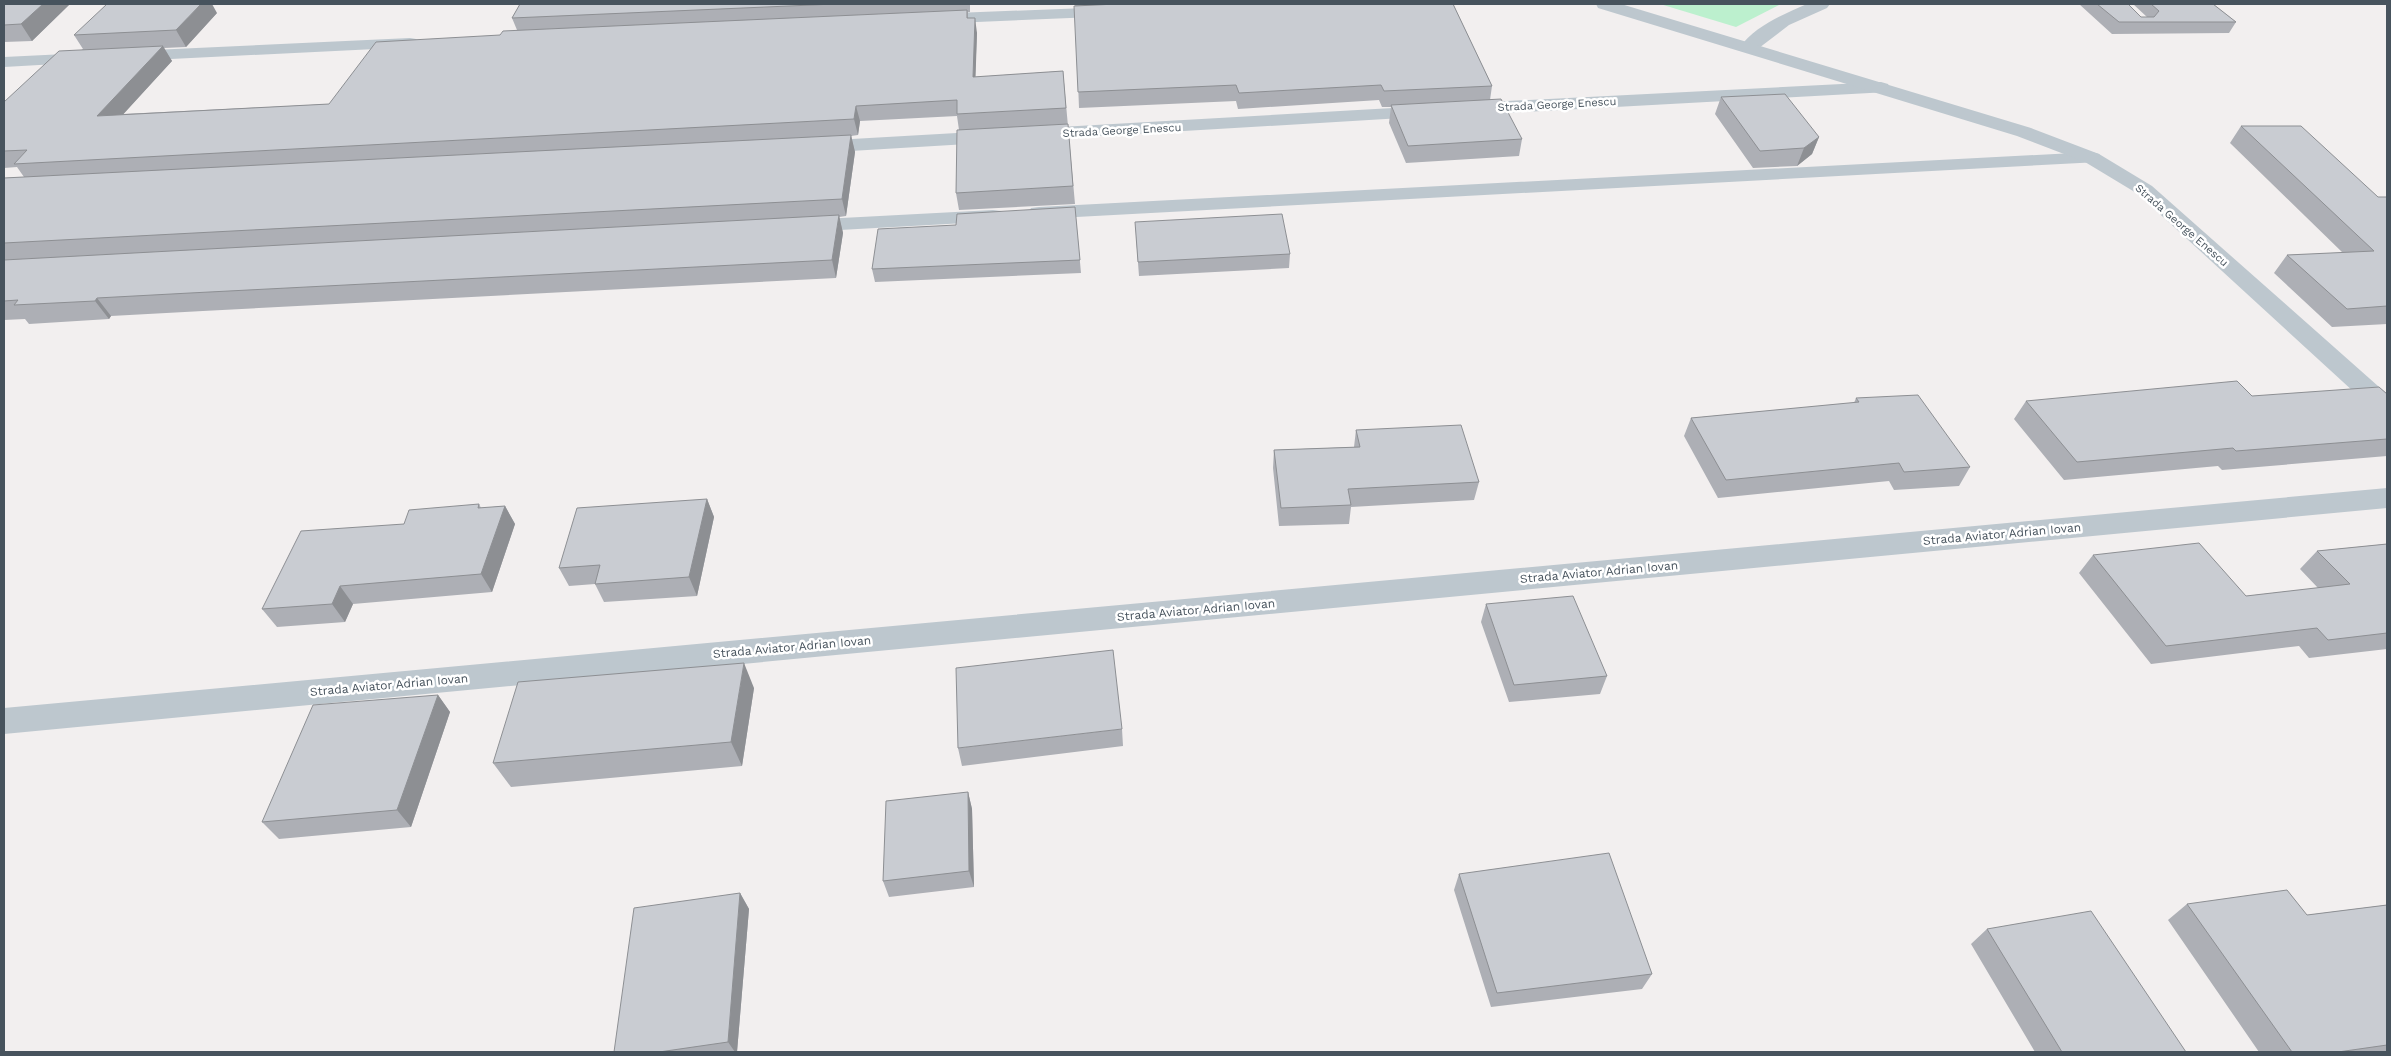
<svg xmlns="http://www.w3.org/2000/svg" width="2391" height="1056" font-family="'Work Sans',sans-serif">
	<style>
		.green { fill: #bcf0ce }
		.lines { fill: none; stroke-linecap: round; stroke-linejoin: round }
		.minor { fill: #bdc7ce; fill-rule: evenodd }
		.tertiary { fill: #bdc7ce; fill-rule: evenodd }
		.wall { fill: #adafb5 }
		.shaded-wall { fill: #8d8f93 }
		.building { fill: #c9ccd2; stroke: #8d8f93 }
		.labels { text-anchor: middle; stroke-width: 5; stroke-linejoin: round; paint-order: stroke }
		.far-street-label { font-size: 11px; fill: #47535d; stroke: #fff }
		.street-label { font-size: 12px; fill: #47535d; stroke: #fff }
	</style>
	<rect width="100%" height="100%" fill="#f2efef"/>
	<path class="green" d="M1660,4h121l-45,23z"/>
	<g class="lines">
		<path class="minor" d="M1807,4h23l-3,4 -38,17 -34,26h-12l-3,-4c15,-21 44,-33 67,-43z
			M1112,7l6,1 3,4 -3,4 -188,8 -6,-1 -3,-4 3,-4 6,-1z
			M410,38l6,1 3,4 -3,4 -285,14 -6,-1 -3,-4 3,-4 6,-1z
			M86,53l6,1 3,4 -3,4 -88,5v-10z
			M1881,82l7,2 2,4 -2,4 -420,23 -7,-2 -3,-4 3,-4 7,-2z
			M1428,106l7,2 3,4 -3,4 -618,37 -7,-2 -3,-4 3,-4 7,-2z
			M2092,152l7,2 3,4 -3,4 -1060,57 -8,-1 -3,-5 3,-5 8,-1z
			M993,210l8,1 3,5 -3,5 -197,11 -8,-1 -3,-5 3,-5 8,-1z
			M2387,488v20l-2383,226v-26z"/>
		<path class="tertiary" d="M1596,4h25l410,124 68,26 53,32 235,208v22l-9,-2 -240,-220 -53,-32 -68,-26 -419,-128z"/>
	</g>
	<path class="wall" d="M4,4h66l-38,37 -28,1z
		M520,4h450v8h-2v6l9,15 -2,44 88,-6 12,133 -116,6 -3,-17 3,-63 -2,-14 -97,5 -2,14 -7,1 4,16 -9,64 -7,1 4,16 -7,45 -633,33 -92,5 -2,3 -80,5 -4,-5 -21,1v-142l20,-1 -7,-10 -13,1v-66l79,-53 -9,-14 143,-22 -31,34 -22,1 8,13 -49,53 206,-10 171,-69 17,-5 -5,-12z
		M1075,4h378l39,82 -2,14 32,39 -3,17 -113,7 -17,-40 2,-16h-9l-3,-7 -141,9 -2,-8 -157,7z
		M2079,4h49l13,13h6l-14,-13h80l23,18 -7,11 -117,1z
		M1721,97l98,40 -7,17 -15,12 -44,2 -38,-54z
		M2241,126l137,71h9v127l-55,3 -58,-54 13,-18 56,-2 -113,-110z
		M1075,207l6,66 -206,9 -3,-13 84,-44z
		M1136,236l154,18 -1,14 -150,8z
		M2387,394v62l-165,14 -4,-4 -154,14 -50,-61 12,-18 226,-5z
		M1856,398l114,69 -11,19 -65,4 -5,-9 -171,17 -34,-62 7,-18 163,-15z
		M1356,430l123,52 -5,18 -123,7 -2,17 -70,2 -6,-58 1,-18 80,-3z
		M707,499l7,18 -17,79 -93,6 -9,-18 -26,2 -10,-18z
		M479,504l2,4 24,-2 10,18 -23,68 -139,12 -8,18 -68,5 -15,-18 142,-85z
		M2387,544v105l-78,9 -10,-12 -148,18 -72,-91 14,-18 153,41 72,-8 -18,-19 17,-18z
		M1486,604l121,72 -7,18 -91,8 -28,-80z
		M754,688l-12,78 -231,21 -18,-24z
		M438,695l12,17 -39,115 -132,12 -17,-17z
		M1122,729l1,17 -161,20 -4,-18z
		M968,792l4,17 2,78 -85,10 -6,-16z
		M1459,874l193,100 -10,15 -151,18 -37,-117z
		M740,893l9,16 -12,143h-123z
		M2187,904l120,11 80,-10v147h-128l-91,-132z
		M1987,929l199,123h-151l-64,-108z"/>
	<path class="shaded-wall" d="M43,4h27l-38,37 -11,-17z
		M201,4h11l5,9 -31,34 -10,-17z
		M975,18l2,15 -2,60 -2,-16z
		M163,46l9,15 -64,70 -11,-15z
		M856,106l4,15 -2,14 -4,-16z
		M851,135l4,17 -9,64 -4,-17z
		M1819,137l-7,17 -15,12 7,-18z
		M839,215l4,18 -7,45 -4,-18z
		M97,298l14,18 -2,3 -14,-18z
		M707,499l7,18 -17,79 -8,-19z
		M505,506l10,18 -23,68 -11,-18z
		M340,586l13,18 -8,18 -13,-18z
		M744,663l10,25 -12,78 -11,-24z
		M438,695l12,17 -39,115 -14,-17z
		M968,792l4,17 2,78 -5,-16z
		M740,893l9,16 -12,143h-2l-7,-10z"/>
	<path class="building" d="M4,4h39l-22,20 -17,1z
		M107,4h94l-25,26 -102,5z
		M520,4h315l-323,14z
		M1117,4h336l39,82 -108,5 -3,-6 -142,8 -3,-8 -158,7 -4,-86z
		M2097,4h31l13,13h13l5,-6 -8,-7h62l23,18h-117z
		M967,10v8h8l-2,59 90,-6 3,37 -109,6v-14l-101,6 -2,13 -840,45 13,-14 -23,1v-49l55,-51 104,-5 -66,70 232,-12 47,-62 124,-7 3,-4z
		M1785,94l34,43 -15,11 -44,3 -39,-54z
		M1501,99l21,40 -114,7 -17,-41z
		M1068,124l5,62 -117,7 1,-63z
		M2241,126h60l77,71h9v109l-40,3 -60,-54 87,-4z
		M851,135l-9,64 -838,44v-65z
		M1075,207l5,53 -208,9 6,-40 78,-4 1,-11z
		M1282,214l8,40 -152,8 -3,-40z
		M839,215l-7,45 -642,33 -93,5 -2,3 -81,4 4,-5 -14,1v-41z
		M2237,381l15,15 127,-9 8,7v45l-151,12 -3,-3 -156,14 -51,-61z
		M1918,395l52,72 -66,5 -5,-9 -173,17 -35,-62 168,-16 -3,-4z
		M1461,425l18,57 -131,7 3,16 -70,3 -7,-58 86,-3 -4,-17z
		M707,499l-18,78 -94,7 5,-19 -41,3 18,-60z
		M479,504l-1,4 27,-2 -24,68 -141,12 -8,18 -70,5 39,-78 103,-7 5,-14z
		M2199,543l47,53 104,-12 -33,-33 70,-7v89l-59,7 -11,-12 -151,18 -73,-91z
		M1573,596l34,80 -93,9 -28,-81z
		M1113,650l9,79 -164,19 -2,-80z
		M744,663l-13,79 -238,21 25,-81z
		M438,695l-41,115 -135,12 51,-117z
		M968,792l1,79 -86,10 3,-80z
		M1609,853l43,121 -155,19 -38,-119z
		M2287,890l20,25 80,-10v140l-49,7h-46l-105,-148z
		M740,893l-12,149 -69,10h-45l20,-144z
		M2091,911l95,141h-124l-75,-123z"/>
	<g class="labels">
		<g class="far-street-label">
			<text transform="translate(1557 104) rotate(-3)" y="4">Strada George Enescu</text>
			<text transform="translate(1122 130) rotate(-3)" y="4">Strada George Enescu</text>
			<text transform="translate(2182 225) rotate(41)" y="4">Strada George Enescu</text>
		</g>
		<g class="street-label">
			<text transform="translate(2002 534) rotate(-5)" y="4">Strada Aviator Adrian Iovan</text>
			<text transform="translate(1599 572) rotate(-5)" y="4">Strada Aviator Adrian Iovan</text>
			<text transform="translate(1196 610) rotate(-5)" y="4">Strada Aviator Adrian Iovan</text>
			<text transform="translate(792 647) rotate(-5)" y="4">Strada Aviator Adrian Iovan</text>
			<text transform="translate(389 685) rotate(-5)" y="4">Strada Aviator Adrian Iovan</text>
		</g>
	</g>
	<rect width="2391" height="1056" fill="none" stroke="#47535d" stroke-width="10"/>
</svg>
